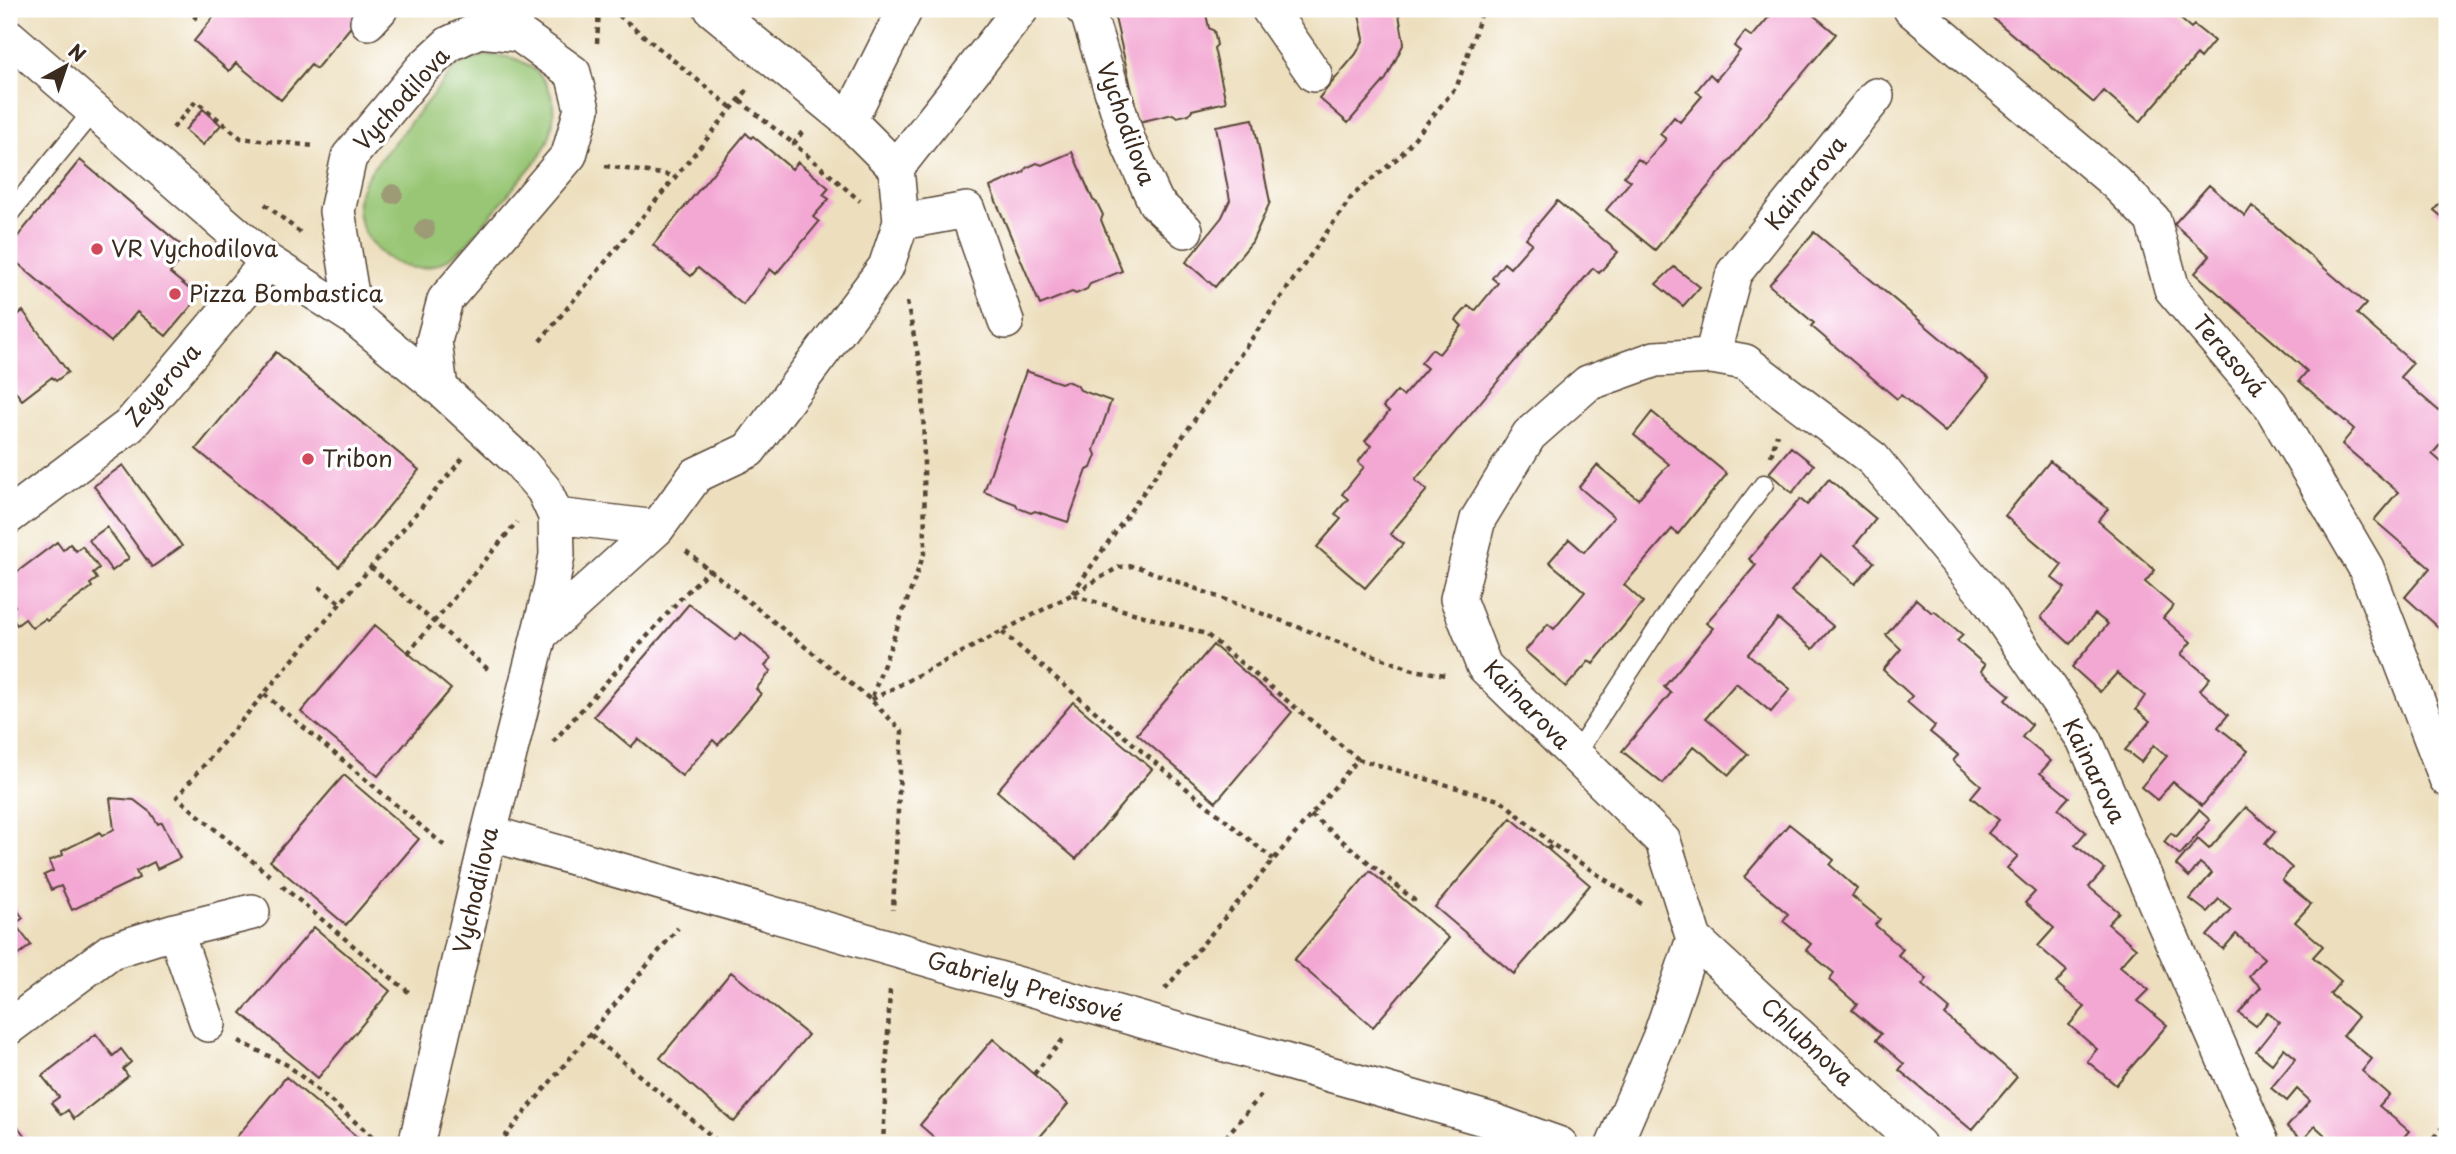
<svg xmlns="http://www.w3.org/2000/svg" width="2456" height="1154" font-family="'Playpen Sans',sans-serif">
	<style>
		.green { fill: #98c674; stroke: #6a7849; stroke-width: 2 }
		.building { fill: #f3a7d3 }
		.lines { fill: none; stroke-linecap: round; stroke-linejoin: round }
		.lane-casing { stroke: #564536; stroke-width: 21 }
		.street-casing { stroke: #564536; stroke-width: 38 }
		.path { stroke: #564536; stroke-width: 4.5; stroke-dasharray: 5 5; stroke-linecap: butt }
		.lane { stroke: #fff; stroke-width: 18 }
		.street { stroke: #fff; stroke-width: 35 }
		.tree { fill: #9d9a76 }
		.poi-dot { fill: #d1495b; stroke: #fff; stroke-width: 2.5 }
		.labels { text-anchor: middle; stroke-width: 7; stroke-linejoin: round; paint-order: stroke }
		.street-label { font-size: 23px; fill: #3b2a1e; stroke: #fff }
		.poi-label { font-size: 23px; fill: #3b2a1e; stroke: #fff; text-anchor: start }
	</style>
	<rect width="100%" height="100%" fill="#fff"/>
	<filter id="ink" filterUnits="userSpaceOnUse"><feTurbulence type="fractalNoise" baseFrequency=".0143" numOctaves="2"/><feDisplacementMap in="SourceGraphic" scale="14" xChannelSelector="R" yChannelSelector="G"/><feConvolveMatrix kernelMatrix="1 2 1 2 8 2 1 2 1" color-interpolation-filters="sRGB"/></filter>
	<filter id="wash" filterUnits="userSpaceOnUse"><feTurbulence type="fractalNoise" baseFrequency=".00686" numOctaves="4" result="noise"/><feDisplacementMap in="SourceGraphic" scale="28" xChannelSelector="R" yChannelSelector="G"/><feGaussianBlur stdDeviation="1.57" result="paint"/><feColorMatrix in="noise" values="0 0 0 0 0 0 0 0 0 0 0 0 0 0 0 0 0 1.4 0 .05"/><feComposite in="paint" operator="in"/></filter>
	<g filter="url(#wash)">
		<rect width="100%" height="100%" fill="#eddfbe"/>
		<path class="green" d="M489,55c9,1 19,1 27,4 43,18 46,62 24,97l-75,90c-12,11 -26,20 -43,22 -35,2 -66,-32 -64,-66 1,-13 8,-24 15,-34l80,-98 13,-9z"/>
		<g id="blocks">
			<path class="building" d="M220,9h136l-3,4 6,4 -43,52 -5,-4 -30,35 -45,-37 -7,8 -35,-30z
				M1113,9h92l4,19 5,3 3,14 -3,3 12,54 -34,8 -3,4 -12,3 -4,-3 -34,8z
				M1358,9h40l6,34 -18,36 -38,44 -29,-25 37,-44 8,-15z
				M1771,9h35l30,25 -181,216 -49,-40 25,-29 -7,-5 14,-17 7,5 21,-25 -6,-5 14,-17 6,5 22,-26 -6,-5 14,-17 6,6 24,-29 -6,-5 11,-14 7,5 22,-26z
				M1982,9h191l-2,2 20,17 3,-3 20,16 -14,17 -3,-3 -57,67 -36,-31 -10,12z
				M203,109l18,16 -18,20 -18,-15z
				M1253,119l17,83 -18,40 -37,45 -29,-25 36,-45 8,-17 -14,-74z
				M746,133l5,5 2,-2 39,33 6,-7 31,26 -6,7 6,4 -16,18 6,5 -43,52 -6,-5 -27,36 -45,-37 -7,8 -38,-31z
				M1072,152l21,48 4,3 6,12 -2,5 21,51 -32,13 -3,5 -11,5 -4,-2 -32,13 -50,-118 34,-15 2,-4 11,-5 5,2z
				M80,160l108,91 -18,22 29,24 -33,39 -29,-24 -26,30 -102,-86v-9z
				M2209,185l36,31 7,-10 114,98 -9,10 56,49 -13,14 47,41v19l-15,17 15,13v168l-42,-38 25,-29 -56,-48 24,-28 -56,-48 12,-15 -55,-48 8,-10 -112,-98 15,-17 -36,-32z
				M2447,194v27l-13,-11z
				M1557,201l61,51 -19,21 -6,-5 -178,212 12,10 -37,44 13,10 -38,44 -48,-41 24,-28 -6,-5 13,-15 -6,-5 22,-27 -6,-5 13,-16 -6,-5 24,-29 -6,-5 14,-16 6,5 24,-28 -6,-5 11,-14 7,5 23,-28 -6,-6 12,-14 7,5 23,-28 -6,-5 12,-15 6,5 22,-25 -6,-5z
				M1814,232l175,147 -44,53 -44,-37 -4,4 -86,-73 3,-3 -45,-38z
				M1674,267l26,20 -17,19 -27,-22z
				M23,311l45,61 -12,9 -4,-4 -30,23 -13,-17v-61z
				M276,352l143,118 -80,97 -143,-118z
				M1026,371l35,12 5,-2 11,4 3,5 31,11 -17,49 2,5 -5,13 -4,2 -19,52 -33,-11 -4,2 -13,-5 -2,-4 -32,-12z
				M1652,412l75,62 -49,60 -6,-5 -48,56 19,17 -50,62 -4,-3 -23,26 -41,-36 23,-27 6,5 31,-37 -36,-30 20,-23 15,13 30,-35 -35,-30 18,-22 41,34 31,-35 -35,-29z
				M1791,447l23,18 -22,28 -23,-20z
				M2050,461l58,48 -10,12 57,49 -10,12 28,24 -10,12 28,24 -10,12 29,24 -10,12 28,25 -10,12 30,24 -46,55 -29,-24 -16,18 -16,-13 26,-31 -13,-11 -13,17 -16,-12 25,-29 -14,-12 9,-13 -28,-23 -17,19 -28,-25 36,-43 -13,-10 -25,30 -29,-27 24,-29 -13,-10 10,-13 -57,-49z
				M123,465l59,81 -30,21 -58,-81z
				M1829,479l47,40 -21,26 19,17 -19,22 -34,-29 -30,36 42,35 -20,23 -35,-30 -30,35 42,35 -19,23 -35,-29 -30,35 42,36 -19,21 -35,-29 -31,38 -41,-33 49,-58 -7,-6 49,-59 -7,-5 50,-58 -7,-6 51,-60 7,6z
				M107,527l22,31 -17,13 -23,-31z
				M57,542l6,8 7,-6 6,7 6,-5 17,22 -6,5 4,6 -7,5 2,3 -45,34 -2,-2 -13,9 -7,-9 -8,6 -8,-11v-3l6,-5 -6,-8v-20z
				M1916,599l16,14 2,-2 29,24 -6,6 28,24 -4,6 29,24 -5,5 27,25 -10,12 29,24 -11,12 29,24 -11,12 28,23 -11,13 30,24 -16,18 30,25 -11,12 28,24 -16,18 29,24 -11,11 29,24 -51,60 -29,-24 10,-12 -28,-24 16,-18 -29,-24 11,-12 -29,-25 16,-18 -29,-25 10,-11 -28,-24 11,-12 -30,-23 11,-13 -28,-23 10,-12 -28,-24 5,-6 -28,-23 5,-6 -28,-24 5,-6 -29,-26 18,-21 -15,-14z
				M689,604l46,36 6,-7 30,25 -6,8 6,5 -15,18 5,5 -43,51 -5,-5 -31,36 -44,-37 -7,8 -37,-31z
				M375,625l76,64 -73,87 -77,-64z
				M1213,645l79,67 -76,90 -79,-68z
				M1073,702l79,67 -76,90 -79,-68z
				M344,775l75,64 -73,86 -76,-64z
				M110,798l24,2 17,13 7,11 4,-2 18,36 -23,11 -3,-7 -18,9 3,7 -67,32 -11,-24 -10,4 -7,-15 9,-4 -4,-10 14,-6 -1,-4 38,-19 2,4 12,-7z
				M2246,807l29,25 -10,12 27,24 -10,12 29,24 -16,18 28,24 -10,11 28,24 -11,13 28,23 -15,18 29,24 -10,12 27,24 -10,11 30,25 -12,14h-77l7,-8 -12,-11 -12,14 -16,-13 23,-26 -13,-12 -10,12 -16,-13 25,-30 -12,-10 -12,16 -16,-13 23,-29 -12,-10 -11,14 -17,-13 22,-26 -12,-11 15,-18 -28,-24 -13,15 -16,-13 24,-27 -12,-10 -12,13 -17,-13 22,-26 -12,-10 -11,14 -13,-12 22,-26 11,10z
				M2199,810l11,10 -30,35 -16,-13 7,-9 5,4z
				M1511,818l79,67 -76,89 -79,-67z
				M1789,824l45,36 -4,5 27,24 -5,7 28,23 -5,6 28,24 -5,6 29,24 -5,6 28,24 -5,6 72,62 -45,53 -73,-60 5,-6 -28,-24 5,-6 -29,-24 5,-6 -28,-24 5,-7 -28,-23 5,-6 -28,-23 5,-7 -44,-37z
				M1370,871l79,67 -76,89 -79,-67z
				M13,904l10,14 -8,6 16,21 -22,17v-54z
				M314,927l76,64 -72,87 -77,-65z
				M731,972l77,63 -74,87 -74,-64z
				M96,1034l17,22 8,-7 10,13 -8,7 5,7 -54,43 -6,-9 -7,5 -10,-12 8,-6 -17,-21z
				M993,1039l75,65 -35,41h-90l-23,-20z
				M286,1077l76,64 -4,4h-128z
				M18,1127l10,13 -7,5h-12v-13l1,1z"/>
		</g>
	</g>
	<g filter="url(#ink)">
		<use href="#blocks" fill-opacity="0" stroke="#564536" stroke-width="2"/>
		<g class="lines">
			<defs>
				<path id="lane" d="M9,214l84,-103
					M1575,755l106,-162 83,-109"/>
				<path id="street" d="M1083,9l5,4 40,129 28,61 29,27
					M1269,9l45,65
					M1911,9l204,173 38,38 19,69 98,115 96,164 81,211
					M368,22l12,-13
					M9,37l259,225 87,56 85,70 80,74 24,28 12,26 1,39 -6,33 -62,245 -73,312
					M849,121l56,-112
					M896,168l125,-159
					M901,222l66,-12 39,111
					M355,318l-18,-107 12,-54 74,-89 26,-24 30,-14 40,4 54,39 9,36 -13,46 -124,145 -11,41 6,47
					M1712,356l22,-83 142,-177
					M9,516l120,-90 139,-164
					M556,516l101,12 39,-53 53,-25 137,-183 15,-45 -5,-54 -47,-47 -137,-112
					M539,635l118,-107
					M489,833l1001,287 70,25
					M175,931l33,93
					M1694,939l224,206
					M9,1027l102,-76 64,-20 77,-19
					M1614,1145l46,-107 34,-99 -31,-98 -179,-175 -26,-67 20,-80 51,-84 59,-52 67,-24 57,-3 33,6 128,97 115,139 96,141 178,406"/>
			</defs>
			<use href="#lane" class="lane-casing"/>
			<use href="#street" class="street-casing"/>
			<path class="path" d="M611,9l122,100
				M194,19l8,-10
				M597,43l2,-34
				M740,101l54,43
				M173,128l23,-27 45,37 73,8
				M802,132l-8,12 66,57
				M605,166l71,10
				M265,204l37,30
				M907,302l16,78 2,171 -54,149 200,-105 48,-28 16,-1 278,104 33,5
				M540,341l208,-252
				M1771,456l6,-22
				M686,551l185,149 31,31 -9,179
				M371,567l120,105
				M319,587l21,16
				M1002,632l163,139 108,88
				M408,653l109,-131
				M264,694l182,153
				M553,742l129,-145 28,-28
				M1358,759l144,42 50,43
				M1311,815l103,85 -4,5
				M1548,850l4,-6 90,60
				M270,876l-93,-79 286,-339
				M282,886l130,109
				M1165,989l193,-230 -152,-125 -135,-39 282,-400 47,-39 57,-70 26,-77
				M591,1035l131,110
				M239,1041l50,25 90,76
				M1034,1074l31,-37
				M498,1145l180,-217
				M883,1145l7,-156
				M1219,1145l43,-51
				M2427,1145l20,-23"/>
			<use href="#lane" class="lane"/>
			<use href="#street" class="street"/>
		</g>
		<g class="tree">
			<circle cx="393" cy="194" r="10"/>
			<circle cx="425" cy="229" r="10"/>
		</g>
	</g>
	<g class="poi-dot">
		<circle cx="97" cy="249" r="7"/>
		<circle cx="175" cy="294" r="7"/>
		<circle cx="308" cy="459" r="7"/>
	</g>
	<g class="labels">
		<g class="street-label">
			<text transform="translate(402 99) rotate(-48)" y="8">Vychodilova</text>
			<text transform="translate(1126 124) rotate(70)" y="8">Vychodilova</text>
			<text transform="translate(1806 183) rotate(-51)" y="8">Kainarova</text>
			<text transform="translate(2229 356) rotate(50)" y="8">Terasová</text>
			<text transform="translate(163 385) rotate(-49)" y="8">Zeyerova</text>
			<text transform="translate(1527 705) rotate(46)" y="8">Kainarova</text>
			<text transform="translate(2094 771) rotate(64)" y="8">Kainarova</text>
			<text transform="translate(476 890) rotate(-77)" y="8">Vychodilova</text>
			<text transform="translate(1025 987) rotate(16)" y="8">Gabriely Preissové</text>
			<text transform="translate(1807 1042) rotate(43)" y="8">Chlubnova</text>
		</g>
		<g class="poi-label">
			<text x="111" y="257">VR Vychodilova</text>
			<text x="189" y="302">Pizza Bombastica</text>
			<text x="322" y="467">Tribon</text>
		</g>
	</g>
	<rect width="2456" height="1154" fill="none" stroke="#fff" stroke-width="35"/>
	<g transform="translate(66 66) rotate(40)" stroke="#ffffff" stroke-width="5" paint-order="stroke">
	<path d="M0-5L12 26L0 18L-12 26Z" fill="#3b2a1e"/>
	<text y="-10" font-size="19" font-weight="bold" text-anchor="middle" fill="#3b2a1e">N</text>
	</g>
</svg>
